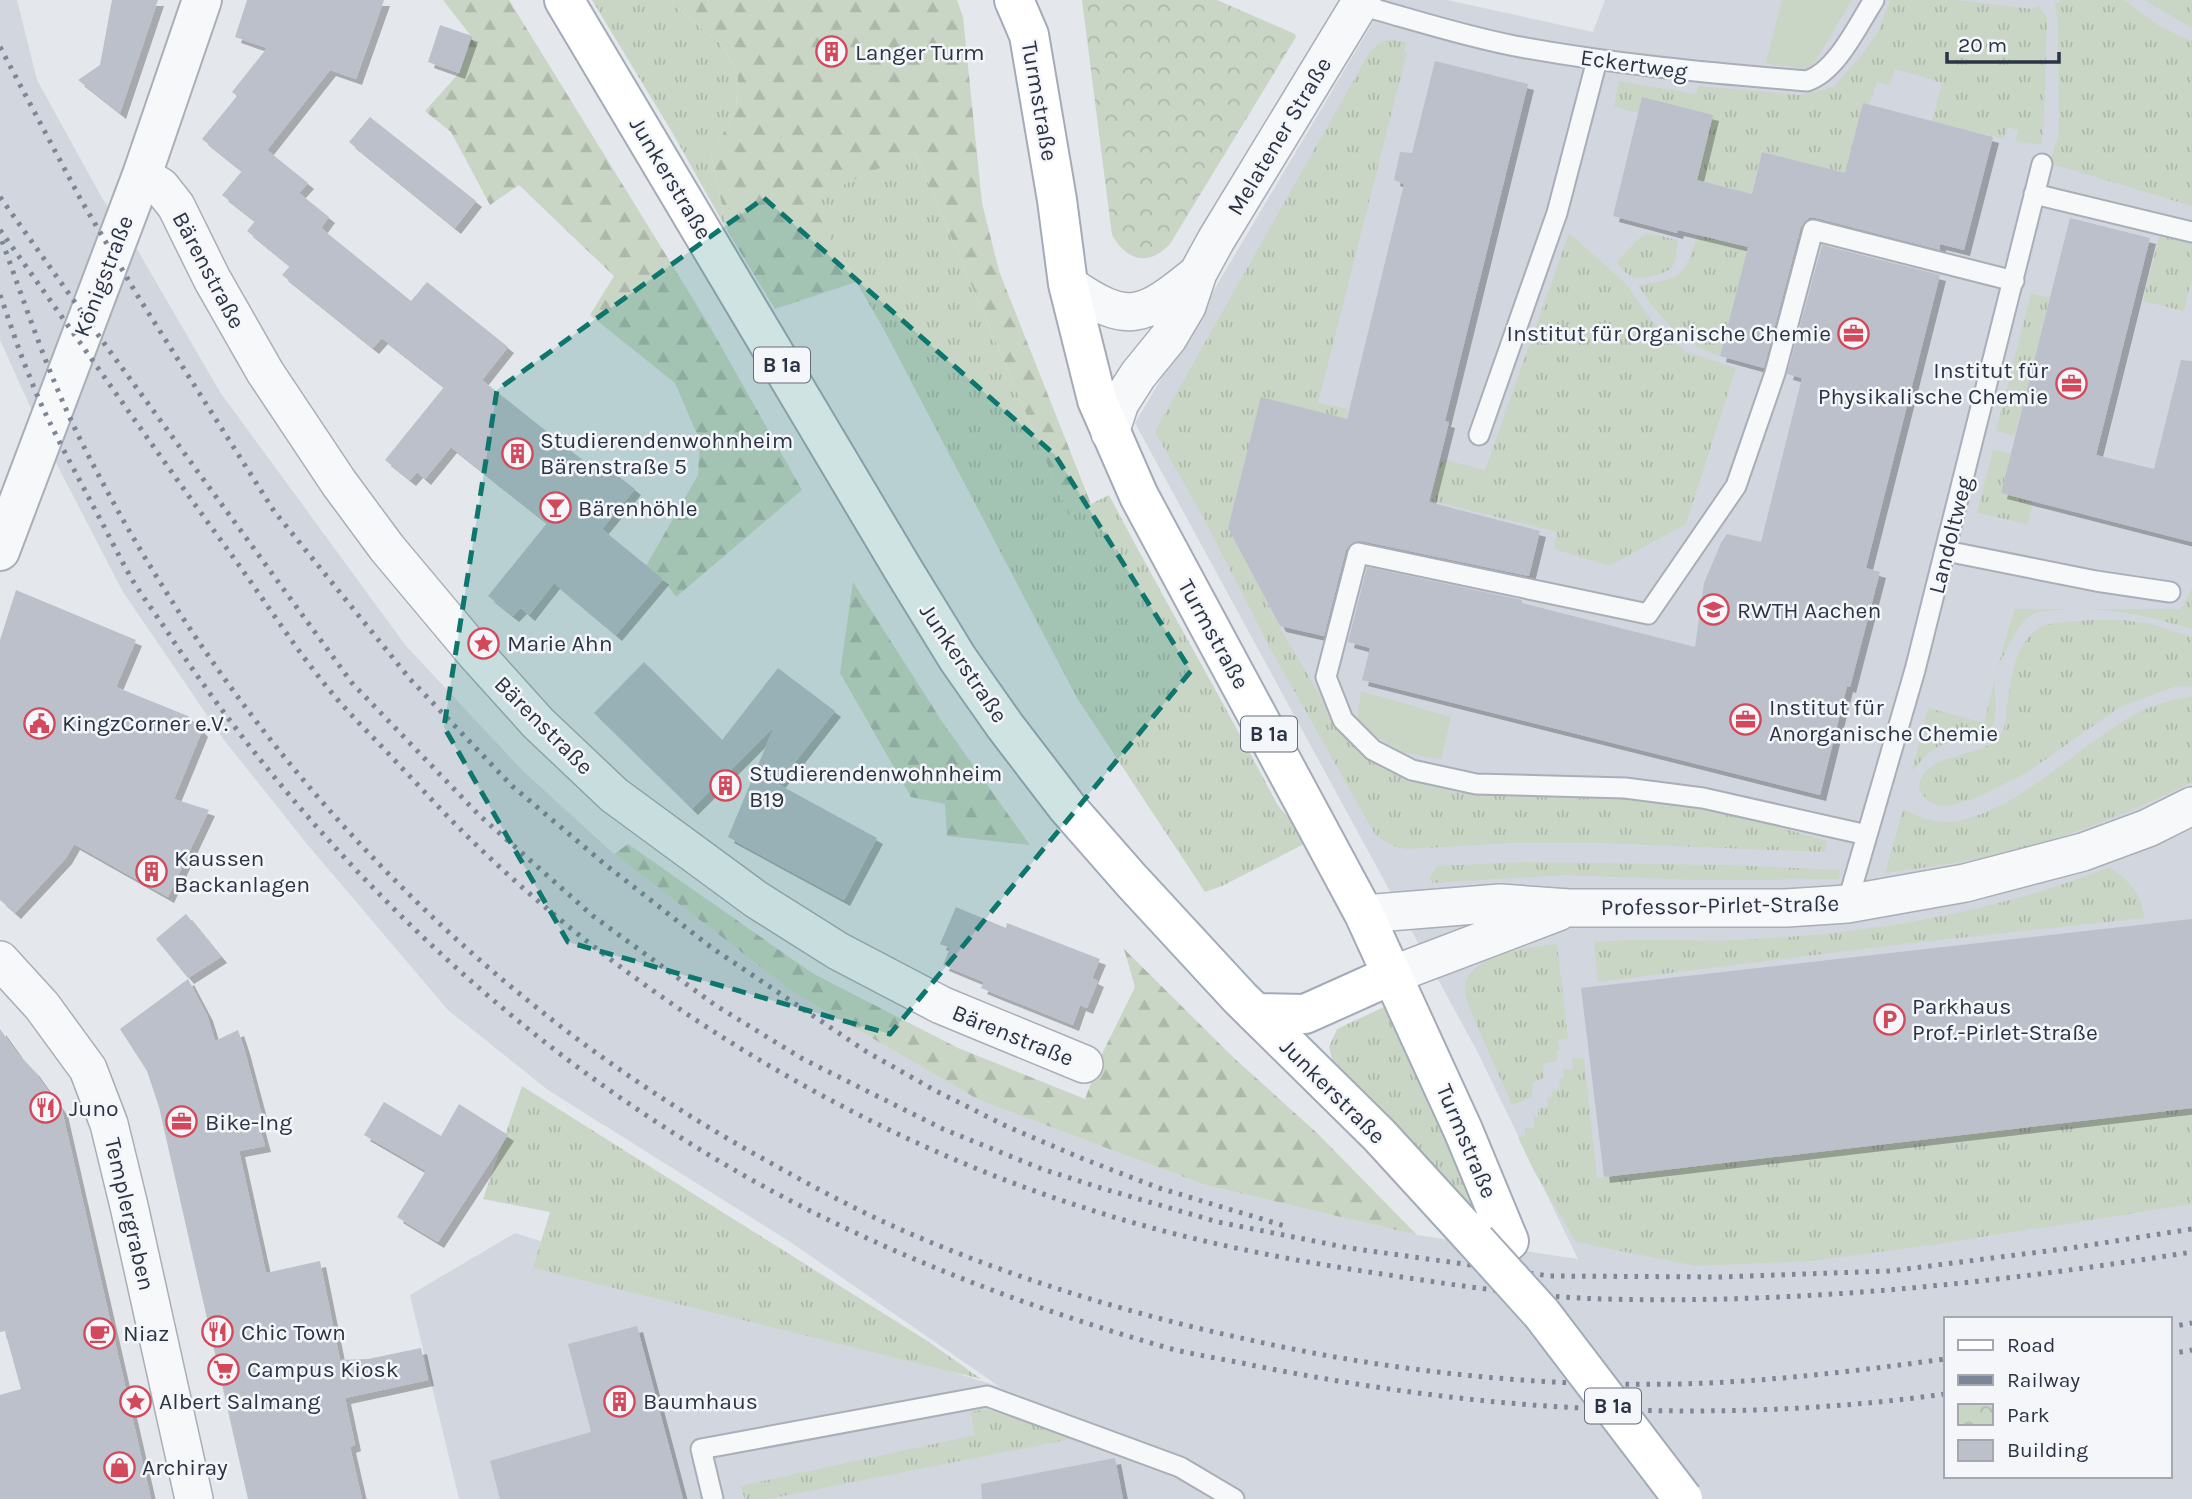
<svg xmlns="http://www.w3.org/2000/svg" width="2192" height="1499" font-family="Karla,sans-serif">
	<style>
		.built { fill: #d2d6de; fill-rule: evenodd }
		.grass { fill: url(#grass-tufts) }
		.forest { fill: url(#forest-firs) }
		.park { fill: url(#park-crowns) }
		.garden { fill: #c9d6c5 }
		.building { fill: #bbc0ca; filter: url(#shadow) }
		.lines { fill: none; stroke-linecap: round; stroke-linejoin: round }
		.service-casing { stroke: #a9aeb7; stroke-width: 23 }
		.minor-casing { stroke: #a9aeb7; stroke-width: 40 }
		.tertiary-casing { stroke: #a9aeb7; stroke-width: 42 }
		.primary-casing { stroke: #a3abb8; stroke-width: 42 }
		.service { stroke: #f7f8fa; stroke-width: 19 }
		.minor { stroke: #f7f8fa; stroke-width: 37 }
		.tertiary { stroke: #f7f8fa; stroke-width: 38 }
		.primary { stroke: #fff; stroke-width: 38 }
		.rail { stroke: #7d8696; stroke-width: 5; stroke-dasharray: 3.5 7; stroke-linecap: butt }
		.primary-bridge-casing { stroke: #a3abb8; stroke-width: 42; stroke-linecap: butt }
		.primary-bridge { stroke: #fff; stroke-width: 38 }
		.marked { fill: #0f766e; fill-opacity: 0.2; stroke: #0f766e; stroke-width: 5; stroke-dasharray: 14 9; stroke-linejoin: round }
		.labels { text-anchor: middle; stroke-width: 5; stroke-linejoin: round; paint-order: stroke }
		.shield { fill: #f4f6f9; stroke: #676e7b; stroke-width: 2 }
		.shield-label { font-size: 21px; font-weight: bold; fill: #2b3445 }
		.poi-label { font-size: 23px; fill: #2b3445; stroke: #f4f6f9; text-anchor: start }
		.street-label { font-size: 23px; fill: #2b3445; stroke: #f4f6f9 }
	</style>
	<defs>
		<pattern id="grass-tufts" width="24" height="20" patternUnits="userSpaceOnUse" patternTransform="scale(1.75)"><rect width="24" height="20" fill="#c9d6c5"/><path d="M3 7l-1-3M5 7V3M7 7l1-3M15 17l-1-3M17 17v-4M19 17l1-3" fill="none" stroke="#adb8ab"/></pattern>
		<pattern id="forest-firs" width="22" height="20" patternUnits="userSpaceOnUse" patternTransform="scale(1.75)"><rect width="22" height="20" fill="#c9d6c5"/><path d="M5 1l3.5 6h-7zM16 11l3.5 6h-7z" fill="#adb8ab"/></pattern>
		<pattern id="park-crowns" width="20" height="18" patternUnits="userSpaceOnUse" patternTransform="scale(1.75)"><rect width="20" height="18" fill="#c9d6c5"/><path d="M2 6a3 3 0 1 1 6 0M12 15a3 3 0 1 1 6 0" fill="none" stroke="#adb8ab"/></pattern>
		<filter id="shadow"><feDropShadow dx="6" dy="6" stdDeviation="0" flood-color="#0004"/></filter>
	</defs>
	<rect width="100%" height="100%" fill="#e4e7ec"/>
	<path class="built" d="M0,0h17l20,80 65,118 29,41 89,153 186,254 117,125 91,83 182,140 183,106 226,85 212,50 161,24 -101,-208 -342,-628 251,-423h61l146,32 12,-32h587v1499h-1733l-49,-204 105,-62 485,154 -208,-144 -244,-153 -100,-80 -141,-166 -83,-104 -101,-148 -70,-135 -53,-117zM1945,1319h224v157h-224z"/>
	<path class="grass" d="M592,0h80l2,6 47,38 17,29 -2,37 -25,45 17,77 -56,-100z
		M1890,0h66l76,9 6,-3 9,11 -3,105 -3,23 -25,-4 2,-11 -10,-3 -4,12 -72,-18 10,-38 -47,-14 -5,16 -13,-3 -33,94 -82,-24 -16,64 9,3 -35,137c-36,-10 -62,-40 -82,-71 13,-2 27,-3 38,-9 20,-12 27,-71 32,-93l-11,-3 -58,-67 -25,-6 5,-26 77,13 2,-8 101,9 34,-8 27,-30 18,-25z
		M2063,0h61l37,27 31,14v165l-143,-43 10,-28 -1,-109 -3,-22z
		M2144,0h48v28z
		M1392,40l14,2 -2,9 3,1 -89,351 30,6 -2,10 -118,109 59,112 56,94 60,44 52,14 174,6 72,7 126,36 -2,11 -225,-9h-88l-106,6 -12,-3 -18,-10 -106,-188 -66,-129 -49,-87 5,-10 209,-369 13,-12z
		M915,152l154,363 40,-20c54,103 113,204 167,307 9,17 27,21 34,39l-88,45 -17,6 -128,-194 -194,-370 -74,-128z
		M1569,233l56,50 28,39 33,30 50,16 -50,156 -77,42 -55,-17 3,-17 -125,-31 9,-42 44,11z
		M1647,233l31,7c-2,9 0,20 -6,27 -7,8 -28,12 -38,10 -7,-2 -14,-9 -17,-15l19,-21z
		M2160,233l32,8v37l-8,33 -41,-10z
		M2031,293l19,5 -35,137 -19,-4z
		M1993,450l18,4 -10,39 32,9 -5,22 -51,-11z
		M2192,588v41c-49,-14 -85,-23 -136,-19 -11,1 -22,1 -30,9 -10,9 -26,42 -30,56 -4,18 5,41 -7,57 -12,16 -29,7 -45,12 -14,5 -22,16 -32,27l16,-63 56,15c10,-38 18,-77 31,-114h166z
		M2092,620h31l28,4 41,13v49l-19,1 -53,20 -94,66 -52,26 -25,7 -12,-1 -10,-5 -8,-10c1,-40 59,-29 80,-53 7,-7 7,-21 8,-31 4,-26 7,-63 32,-78 13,-8 38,-6 53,-8z
		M2192,696v86c-60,30 -125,56 -191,72 -38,8 -77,14 -116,19l18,-64c14,7 29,14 46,13 63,-6 128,-75 183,-106 18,-11 39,-16 60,-20z
		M1523,862l204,3 113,5 -1,9 -144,1 -130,-5 -133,8 -2,-6 7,-11z
		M2110,867c19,15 32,25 34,51l-241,26 -305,38 -4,-40c55,-5 110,1 164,-3 120,-7 241,-28 352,-72z
		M1557,944l11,94 -10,2 2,10 -4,1 1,9 -14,4 1,14 -11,4 -1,15 -20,8 -43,-98c-2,-7 -5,-14 -4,-22 7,-32 66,-38 92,-41z
		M1386,1006l93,205 -6,2 -139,-146 -5,-20 8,-18z
		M1584,1058l13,120 595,-70v96l-261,41 -120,16 -115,5 -120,-24 -42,-71 -16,-34 7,-2 1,-7h9l-2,-11 5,-1v-7l10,-2 -1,-9 4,-1 1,-6 8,-2 -1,-10 5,-1 -1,-9h10l-1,-10z
		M522,1086l407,256 52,37 -448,-111 17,-56 -67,-13z
		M985,1409l91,29 -308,61h-23l-5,-13 235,-51 -4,-23z"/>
	<path class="forest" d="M443,0h66l200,325 93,165 -126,107 -13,-18 -17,-13 52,-91 2,-34 -25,-58 -85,-68 24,-39 -95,-91 -29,20 -39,-73 -26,-21 34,-38 12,-37z
		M672,0h285l6,17 19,186 17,68 92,233 -22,11 -154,-363 -105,48 46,82 -81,27 -47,-77 -17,-77 25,-45 2,-37 -17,-29 -47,-38z
		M853,582l90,141 87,122 -83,-9 -2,-32 -34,-7 -71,-124z
		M628,844l184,129 146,75 127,51 17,-45 33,-67 -11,-38 110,109 83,75 100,102 -212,-50 -226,-85 -183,-106 -182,-140z"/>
	<path class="park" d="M1082,0h135l78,34 1,3 -126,207c-22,23 -43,17 -58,-9z"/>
	<path class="garden" d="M1782,0h70l-42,70 -44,-7z
		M1361,691l90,26 -10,42 -42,-7 -42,-30z"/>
	<path class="building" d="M112,0h46l-38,113 -42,-33 22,-15z
		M247,0h137l-28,79 -26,-9 -63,80 41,33 -9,10 30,24 -8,11 90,73 16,-19 81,65 -26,33 112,89 6,-7 35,27 -33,40 61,50 -47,56 -62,-52 -25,32 -8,-7 -8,8 -25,-20 59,-73 -96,-76 -26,32 -8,-7 -7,8 -25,-20 59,-73 -62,-49 -9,10 -91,-73 8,-9 -43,-35 8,-10 -33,-26 20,-24 -40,-32 35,-43 -5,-4 35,-44 -32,-11z
		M440,25l32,11 -13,37 -31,-11z
		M1435,61l93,23 -83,337 4,1 -20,80 111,29 -11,45 -168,-35 -7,1 -8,8 -22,86 -44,-10 -52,-98 33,-131 86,22 57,-235 -10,-4 6,-28 12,1z
		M1642,97l71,18 -16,65 55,14 10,-42 83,21 18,-70 130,34 -29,113 -24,-6v6l-124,-32h-7l-8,9 -37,141 -44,-12 28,-109 -70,-17 -1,3 -64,-17z
		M370,117l106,84 -21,27 -106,-86z
		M2070,218l80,20 -54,217 58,14 27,-109 11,1v181l-191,-49z
		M1822,245l118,30 -74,293 14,4 -30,115 -3,-1 -27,109 -458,-115 8,-32 -22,-6 19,-75 155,33v3l173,44 9,-64 17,-40 6,-9 34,8 41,-164 -15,-4z
		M16,590l120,50 -20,47 72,29 14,15 -28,68 35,11 -41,87 -94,-53 -8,14 -51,55 -15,-13v-260z
		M644,662l78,78 56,-72 57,43 -57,73 99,54 -33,62 -116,-63 46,-110 -82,82 -98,-96z
		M956,907l50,21 1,-5 93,36 -8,19 6,3 -11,27 -7,-3 -7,20 -92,-37 3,-6 -41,-17 7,-17 -10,-4z
		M186,914l35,43 -33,21 -32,-39z
		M2192,919v189l-588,69 -23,-189z
		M188,979l19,36 8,26 23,-11 6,18 20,75 -5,1 6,22 -26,5 27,122 54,-12 20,99 28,-1 53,-11 7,32 -83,18 10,47 -5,2 12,52h-114l-89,-392 -12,-36 -27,-42z
		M0,1029l18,25 16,17 28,39 89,389h-151v-104l21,-6 -16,-58 -5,1z
		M384,1102l57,34 18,-32 49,31 -70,107 -41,-25 29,-46 -62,-36z
		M637,1326l46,173h-183l-10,-38 101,-29 -23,-88z
		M1115,1458l8,41h-141l-1,-15z"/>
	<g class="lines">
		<defs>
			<path id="service" d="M1360,5c51,14 103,31 155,41 97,18 194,27 292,35 30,-10 50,-55 67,-81
				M2034,194l158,38
				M1479,435l78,-222 40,-153
				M1946,551l150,30 74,11
				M1867,835l-164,-37 -78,-10 -149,-4 -64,-14 -39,-20 -30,-30 -17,-43 32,-124 290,61 88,-128 39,-113 38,-143 201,51
				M1847,904l68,-234 127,-506
				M713,1499l-12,-50 286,-53 193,71 54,32"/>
			<path id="minor" d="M142,175l19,12 15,19 36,73 53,93 74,111 48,65 88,105 63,70 76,72 143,105 81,51 103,54 143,59
				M1068,284c60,43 76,33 129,-10
				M1110,433l10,-30 18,-28 30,-37 19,-32 11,-33 18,-33 146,-240
				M1364,914l136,-11 69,5h217l61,-4 118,-21 118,-31 65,-24 44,-22
				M0,960l42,46 46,63 21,55 20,82 65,293
				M1392,975l166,-63"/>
			<path id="tertiary" d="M0,551l142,-376 60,-175"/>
			<path id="primary" d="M564,0l340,571 54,88 47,67 62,81 64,73 109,118 139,137 97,106
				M1014,0l15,35 28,165 11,84 29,116 42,96 225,418 99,216 46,111
				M1255,1013l50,1 87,-39"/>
		</defs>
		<use href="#service" class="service-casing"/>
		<use href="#minor" class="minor-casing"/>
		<use href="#tertiary" class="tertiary-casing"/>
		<use href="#primary" class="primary-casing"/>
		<use href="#service" class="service"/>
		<use href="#minor" class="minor"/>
		<use href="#tertiary" class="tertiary"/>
		<use href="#primary" class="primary"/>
		<path class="rail" d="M0,47l81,153 58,98 135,213 136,168 102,107 95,80 105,82 155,104 69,39 70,35 75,32 78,30 126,38
			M0,197l109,153 243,333 127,132 114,101 122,89 88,54 140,70 99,40 59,19 117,34 131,26 201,28 170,1 170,-6 181,-23 121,-19
			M0,230c79,110 156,222 236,331 33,46 64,95 101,138 20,23 42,44 63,67 21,22 42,45 63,66 170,168 397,305 625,377 96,31 194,50 294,65 73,11 148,23 222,25 198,5 393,-16 588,-47
			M2,241c24,66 46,132 76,194 153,308 389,562 691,727 46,26 93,51 142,72 110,47 223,81 339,106 139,31 284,47 427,44 90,-2 179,-13 268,-25
			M0,295c10,27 18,54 29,80 17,45 42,88 64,131 14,25 26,51 40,75 13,21 28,40 41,61 138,205 317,381 530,510 141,86 299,148 457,194 31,9 64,13 95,20 92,18 183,32 277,39 137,10 276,8 412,-11
			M2169,1327l23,-4
			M2169,1354l23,-4"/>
		<defs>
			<path id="primary-bridge" d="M1476,1241l66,73 141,185"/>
		</defs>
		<use href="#primary-bridge" class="primary-bridge-casing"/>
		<use href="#primary-bridge" class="primary-bridge"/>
	</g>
	<path class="marked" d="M764,198l291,257 136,216 -301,363 -322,-92 -124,-215 53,-337z"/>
	<defs>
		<symbol id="building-ring" viewBox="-11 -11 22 22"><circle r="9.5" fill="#f4f6f9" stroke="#d1495b" stroke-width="1.5"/><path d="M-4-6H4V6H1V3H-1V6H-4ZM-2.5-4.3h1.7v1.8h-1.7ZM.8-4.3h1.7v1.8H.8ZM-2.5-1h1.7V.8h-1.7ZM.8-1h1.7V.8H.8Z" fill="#d1495b"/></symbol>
		<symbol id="office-ring" viewBox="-11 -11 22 22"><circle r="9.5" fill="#f4f6f9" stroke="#d1495b" stroke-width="1.5"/><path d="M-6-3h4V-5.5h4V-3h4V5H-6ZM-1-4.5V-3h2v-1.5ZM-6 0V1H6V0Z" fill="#d1495b"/></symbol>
		<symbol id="bar-ring" viewBox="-11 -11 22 22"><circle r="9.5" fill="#f4f6f9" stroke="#d1495b" stroke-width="1.5"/><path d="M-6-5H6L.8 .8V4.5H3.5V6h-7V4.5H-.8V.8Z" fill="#d1495b"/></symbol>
		<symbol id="university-ring" viewBox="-11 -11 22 22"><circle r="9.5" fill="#f4f6f9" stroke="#d1495b" stroke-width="1.5"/><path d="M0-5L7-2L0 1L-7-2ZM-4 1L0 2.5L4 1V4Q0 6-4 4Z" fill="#d1495b"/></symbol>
		<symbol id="sight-ring" viewBox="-11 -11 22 22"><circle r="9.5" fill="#f4f6f9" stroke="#d1495b" stroke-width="1.5"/><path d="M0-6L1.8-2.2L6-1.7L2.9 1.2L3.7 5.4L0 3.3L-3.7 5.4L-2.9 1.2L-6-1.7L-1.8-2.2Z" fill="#d1495b"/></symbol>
		<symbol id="civic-ring" viewBox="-11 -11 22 22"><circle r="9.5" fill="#f4f6f9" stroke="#d1495b" stroke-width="1.5"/><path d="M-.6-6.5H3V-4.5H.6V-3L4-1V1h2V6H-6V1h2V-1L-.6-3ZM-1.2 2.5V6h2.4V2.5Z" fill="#d1495b"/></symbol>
		<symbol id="parking-ring" viewBox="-11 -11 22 22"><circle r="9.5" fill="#f4f6f9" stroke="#d1495b" stroke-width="1.5"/><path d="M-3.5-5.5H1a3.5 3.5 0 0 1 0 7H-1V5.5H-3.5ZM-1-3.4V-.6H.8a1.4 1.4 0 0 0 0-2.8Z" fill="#d1495b"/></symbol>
		<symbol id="restaurant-ring" viewBox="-11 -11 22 22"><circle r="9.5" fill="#f4f6f9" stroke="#d1495b" stroke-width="1.5"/><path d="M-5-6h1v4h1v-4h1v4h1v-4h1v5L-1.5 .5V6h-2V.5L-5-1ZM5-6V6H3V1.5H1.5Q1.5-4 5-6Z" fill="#d1495b"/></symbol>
		<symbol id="cafe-ring" viewBox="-11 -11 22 22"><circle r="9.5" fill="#f4f6f9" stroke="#d1495b" stroke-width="1.5"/><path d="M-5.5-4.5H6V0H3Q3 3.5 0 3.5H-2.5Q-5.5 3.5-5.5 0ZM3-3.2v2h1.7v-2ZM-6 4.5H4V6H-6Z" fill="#d1495b"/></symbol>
		<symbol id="supermarket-ring" viewBox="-11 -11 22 22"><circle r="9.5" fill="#f4f6f9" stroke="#d1495b" stroke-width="1.5"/><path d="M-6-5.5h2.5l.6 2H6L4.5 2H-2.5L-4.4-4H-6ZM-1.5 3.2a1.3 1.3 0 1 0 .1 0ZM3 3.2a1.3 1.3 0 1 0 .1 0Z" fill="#d1495b"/></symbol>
		<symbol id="shop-ring" viewBox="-11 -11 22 22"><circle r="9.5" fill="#f4f6f9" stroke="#d1495b" stroke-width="1.5"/><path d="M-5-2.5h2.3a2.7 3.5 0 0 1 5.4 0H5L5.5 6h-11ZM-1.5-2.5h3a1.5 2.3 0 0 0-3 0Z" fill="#d1495b"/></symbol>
	</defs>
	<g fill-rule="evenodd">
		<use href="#building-ring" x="814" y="34" width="35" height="35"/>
		<use href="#office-ring" x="1836" y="316" width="35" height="35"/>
		<use href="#office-ring" x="2054" y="366" width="35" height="35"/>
		<use href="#building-ring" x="500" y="436" width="35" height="35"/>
		<use href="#bar-ring" x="538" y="490" width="35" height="35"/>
		<use href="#university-ring" x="1696" y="592" width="35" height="35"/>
		<use href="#sight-ring" x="466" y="626" width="35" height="35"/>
		<use href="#office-ring" x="1728" y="702" width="35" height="35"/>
		<use href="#civic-ring" x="22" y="706" width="35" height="35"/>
		<use href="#building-ring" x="708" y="768" width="35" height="35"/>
		<use href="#building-ring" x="134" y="854" width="35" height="35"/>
		<use href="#parking-ring" x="1872" y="1002" width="35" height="35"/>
		<use href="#restaurant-ring" x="28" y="1090" width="35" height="35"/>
		<use href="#office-ring" x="164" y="1104" width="35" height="35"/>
		<use href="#restaurant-ring" x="200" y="1314" width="35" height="35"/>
		<use href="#cafe-ring" x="82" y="1316" width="35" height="35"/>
		<use href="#supermarket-ring" x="206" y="1352" width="35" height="35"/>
		<use href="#sight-ring" x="118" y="1384" width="35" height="35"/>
		<use href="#building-ring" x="602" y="1384" width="35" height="35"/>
		<use href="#shop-ring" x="102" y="1450" width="35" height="35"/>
	</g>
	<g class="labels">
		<g class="shield">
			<rect x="754" y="347.5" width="56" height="35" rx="5"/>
			<rect x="1241" y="716.5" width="56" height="35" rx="5"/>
			<rect x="1585" y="1388.5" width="56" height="35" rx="5"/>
		</g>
		<g class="shield-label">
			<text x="782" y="372">B 1a</text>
			<text x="1269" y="741">B 1a</text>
			<text x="1613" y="1413">B 1a</text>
		</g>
		<g class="poi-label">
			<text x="855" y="60">Langer Turm</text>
			<text x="1831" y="341" text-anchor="end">Institut für Organische Chemie</text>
			<text x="2048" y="378" text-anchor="end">Institut für<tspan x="2048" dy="26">Physikalische Chemie</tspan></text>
			<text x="540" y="448">Studierendenwohnheim<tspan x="540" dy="26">Bärenstraße 5</tspan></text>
			<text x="578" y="516">Bärenhöhle</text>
			<text x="1737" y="618">RWTH Aachen</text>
			<text x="507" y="651">Marie Ahn</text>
			<text x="1769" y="715">Institut für<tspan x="1769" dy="26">Anorganische Chemie</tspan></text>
			<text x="62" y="731">KingzCorner e.V.</text>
			<text x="749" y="781">Studierendenwohnheim<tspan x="749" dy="26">B19</tspan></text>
			<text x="174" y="866">Kaussen<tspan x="174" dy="26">Backanlagen</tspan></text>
			<text x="1912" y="1014">Parkhaus<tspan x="1912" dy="26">Prof.-Pirlet-Straße</tspan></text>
			<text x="69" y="1116">Juno</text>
			<text x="205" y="1130">Bike-Ing</text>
			<text x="241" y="1340">Chic Town</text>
			<text x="123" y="1341">Niaz</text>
			<text x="247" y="1377">Campus Kiosk</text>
			<text x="159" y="1409">Albert Salmang</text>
			<text x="643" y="1409">Baumhaus</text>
			<text x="142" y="1475">Archiray</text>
		</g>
		<g class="street-label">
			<text transform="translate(1634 64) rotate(8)" y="8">Eckertweg</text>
			<text transform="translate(1040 101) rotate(80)" y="8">Turmstraße</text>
			<text transform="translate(1279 136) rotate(-59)" y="8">Melatener Straße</text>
			<text transform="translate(671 178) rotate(59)" y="8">Junkerstraße</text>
			<text transform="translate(209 270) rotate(62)" y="8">Bärenstraße</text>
			<text transform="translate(103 276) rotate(-69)" y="8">Königstraße</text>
			<text transform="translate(1950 535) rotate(-76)" y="8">Landoltweg</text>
			<text transform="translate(1214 634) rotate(61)" y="8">Turmstraße</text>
			<text transform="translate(964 663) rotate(56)" y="8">Junkerstraße</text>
			<text transform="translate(544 725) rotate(45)" y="8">Bärenstraße</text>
			<text transform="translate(1720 905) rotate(-1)" y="8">Professor-Pirlet-Straße</text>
			<text transform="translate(1013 1035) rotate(22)" y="8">Bärenstraße</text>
			<text transform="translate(1333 1091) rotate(45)" y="8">Junkerstraße</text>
			<text transform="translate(1467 1141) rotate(67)" y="8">Turmstraße</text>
			<text transform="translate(130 1214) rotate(77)" y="8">Templergraben</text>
		</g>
	</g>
	<rect x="1944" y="1317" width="228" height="161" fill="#f4f6f9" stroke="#a4a8b1" stroke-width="2"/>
	<rect x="1958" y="1340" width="35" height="10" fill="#ffffff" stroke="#a4a8b1" stroke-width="2"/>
	<text x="2007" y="1352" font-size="21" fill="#2b3445">Road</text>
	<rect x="1958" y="1375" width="35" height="10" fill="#7d8696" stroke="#a4a8b1" stroke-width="2"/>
	<text x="2007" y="1387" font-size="21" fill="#2b3445">Railway</text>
	<rect x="1958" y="1404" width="35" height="21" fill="url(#park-crowns)" stroke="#a4a8b1" stroke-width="2"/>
	<text x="2007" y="1422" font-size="21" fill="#2b3445">Park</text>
	<rect x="1958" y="1440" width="35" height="21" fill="#bbc0ca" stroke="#a4a8b1" stroke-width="2"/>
	<text x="2007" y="1457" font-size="21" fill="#2b3445">Building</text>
	<path d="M1947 52v10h112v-10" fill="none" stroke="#2b3445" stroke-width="3.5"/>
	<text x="1958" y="52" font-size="21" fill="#2b3445" stroke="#f4f6f9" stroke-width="5" paint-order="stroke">20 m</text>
</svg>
